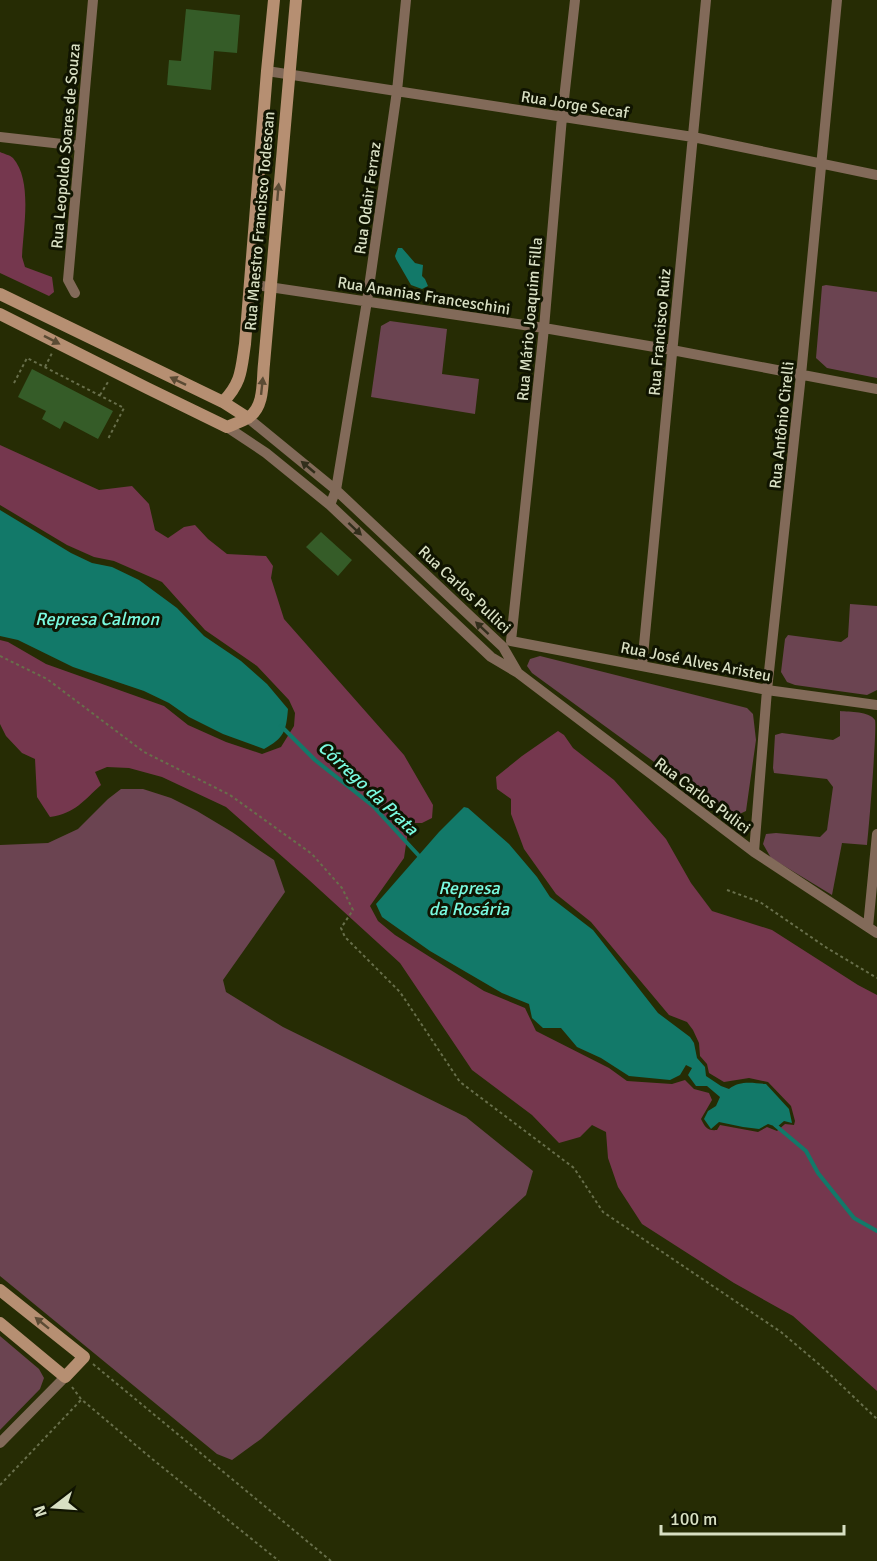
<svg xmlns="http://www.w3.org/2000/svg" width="877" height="1561" font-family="Signika,sans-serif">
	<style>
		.green { fill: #6b4451 }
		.forest { fill: #75374e }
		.water { fill: #127969 }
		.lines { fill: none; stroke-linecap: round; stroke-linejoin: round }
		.stream { stroke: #127969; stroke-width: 4 }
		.building { fill: #355c28 }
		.path { stroke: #686f4b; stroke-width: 2; stroke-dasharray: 3 3; stroke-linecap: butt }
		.street { stroke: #826a59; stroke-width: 10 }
		.secondary { stroke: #b68f72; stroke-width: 12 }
		.oneway { fill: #5b4b34 }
		.oneway2 { fill: #322e1b }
		.labels { text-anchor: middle; stroke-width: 6; stroke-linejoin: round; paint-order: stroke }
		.street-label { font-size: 16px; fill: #d8dfc3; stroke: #101401 }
		.water-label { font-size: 18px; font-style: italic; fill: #7afae0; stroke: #101401 }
	</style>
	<rect width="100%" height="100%" fill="#262c04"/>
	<path class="green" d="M826,285l51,7v86l-50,-10 -11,-10 6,-72z
		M390,321l57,8 -5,45 37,5 -4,35 -104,-17 10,-71z
		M850,604l27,2v84l-10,5 -72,-10 -8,-3 -6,-10 4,-33 3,-4 53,7 7,-5z
		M540,656l207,52 6,6 3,26 -10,71 -15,7 -199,-145 -5,-7 3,-7z
		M840,711c10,1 29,0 35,9 2,10 -6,107 -8,125l-25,-2 -10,52 -61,-37 -8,-14 3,-10 10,-1 44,4 7,-7 6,-43 -6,-8 -53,-6 -1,-5 2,-33 7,-2 51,7 7,-4z
		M121,789h22l28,9 26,13 35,21 42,28 11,32 -62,88 3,12 57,35 183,90 67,54 -7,24 -265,244 -29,21 -15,-6 -217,-178v-431l48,-2 30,-14 30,-30z
		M0,1336l39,33 5,9 -4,11 -40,41z"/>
	<path class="forest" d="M0,152c4,2 10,3 13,6 20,23 10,71 9,99l3,10 27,10 2,15 -5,4 -49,-23z
		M0,445l99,45 33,-4 17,18 6,26 13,8 16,-11 11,-2 13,14 19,15 39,2 7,10 -2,12 13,41 120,136 29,50 -1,13 -10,5h-8l-6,8 -4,27 -34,48 8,15 17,14 89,56 41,17 11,23 73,37 18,13 45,3 13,-4 9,9 15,4 3,7 -11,19c4,8 6,12 16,11l3,-5 38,7 9,-5 10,4 8,-7 9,1 1,-4 -4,-15 -23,-24 -19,-4 -25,4 -15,-9 -2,-9 -7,-8 -1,-13 -6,-13 -6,-8 -18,-7 -78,-93 -35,-28 -32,-45 -13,-35v-15l-14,-10 -1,-12 26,-21 36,-25 6,4 9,13 41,32 52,59 25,44 21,28 60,19 86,55 19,10v396l-84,-75 -59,-33 -92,-59 -24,-37 -10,-29 -2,-26 -14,-7 -12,12 -21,6 -27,-28 -60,-45 -72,-107 -91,-83 -83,-73 -64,-30 -33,-9 -22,-1 -12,5 6,13c-18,16 -25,28 -51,32l-13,-20 -2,-38 -13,-6 -16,-17 -6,-12v-84l8,2 38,22 118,42 24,19 38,17 36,12 19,-7 13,-21 1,-13 -6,-13 -32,-34 -52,-36 -43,-48 -48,-21 -20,-4 -27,-12 -67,-40z"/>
	<path class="water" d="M398,248h4l13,15 8,2 -1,11 3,3 3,7 -6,3 -11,-4 -15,-26 -1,-3z
		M0,510l71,43 21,10 20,4 27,13 38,28 27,28 37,25 26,23 21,25c-2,23 -4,29 -24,40l-41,-15 -34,-17 -20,-14 -25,-12 -71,-24 -55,-27 -18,-4z
		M464,807l4,1 41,36 28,33 13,20 43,33 65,83 32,24 4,6 3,15 8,9 1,9 15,10 8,3c11,-9 24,-6 37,-5l23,25 3,14 -8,-2 -7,6 -9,-3 -9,5 -16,-2 -24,-5 -8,7 -7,-10 4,-8 8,-5 4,-9 -13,-11h-11l-8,-11 4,-7 -6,-3 -6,10 -10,5 -41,-4 -28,-18 -24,-11 -16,-19h-18l-11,-10 -3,-14 -27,-11 -72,-42 -48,-34 -6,-13 63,-72z"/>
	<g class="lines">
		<path class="stream" d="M281,726l34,34 58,46 48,52
			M775,1125l31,26 12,22 36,45 23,13"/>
	</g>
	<path class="building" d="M186,9l54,6 -3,38 -23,-2 -3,39 -44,-5 2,-25 12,1z
		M32,369l81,42 -15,28 -34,-18 -4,8 -18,-10 4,-8 -28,-14z
		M321,532l31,28 -14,16 -32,-29z"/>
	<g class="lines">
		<path class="path" d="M45,367l7,-14
			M14,383l13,-25 97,50 -16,31
			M100,395l8,-13
			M0,656l47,23 97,73 86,43 82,59 30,34 11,22 -12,18 4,9 55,55 60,90 114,86 29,44 178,120 39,33 57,54
			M727,890l33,12 67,46 50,30
			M93,1364l238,197
			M72,1387l9,12 70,59 128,103
			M0,1485l81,-85"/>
		<path class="street" d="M267,71l426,66 184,38
			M0,137l80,9
			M249,284l295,44 128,22 205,39
			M75,293l-7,-13 25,-280
			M248,418l88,72 167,157 15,26
			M227,427l39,26 64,52 161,152 27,16 236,179 123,81
			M330,505l6,-15 31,-189 30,-210 9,-91
			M511,641l33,-313 18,-211 13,-117
			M511,641l256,49 110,15
			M642,666l64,-666
			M754,852l13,-162 34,-315 36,-375
			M868,927l9,-93
			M0,1443l65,-66"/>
		<path class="secondary" d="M0,294l223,108 25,16
			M0,314l147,74 80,39c7,-3 16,-6 22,-10 16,-11 13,-36 15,-53l32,-364
			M223,402c19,-20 18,-32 22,-58l22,-273 7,-71
			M0,1290l84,67 -19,20 -65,-54"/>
	</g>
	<defs><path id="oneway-solid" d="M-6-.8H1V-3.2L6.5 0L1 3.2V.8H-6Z" transform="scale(1.5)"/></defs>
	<g class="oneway">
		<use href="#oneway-solid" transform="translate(278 192) rotate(-85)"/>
		<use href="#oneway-solid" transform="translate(52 340) rotate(27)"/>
		<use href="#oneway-solid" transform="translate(178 381) rotate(-154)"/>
		<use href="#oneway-solid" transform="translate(262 386) rotate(-84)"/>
		<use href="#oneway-solid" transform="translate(42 1323) rotate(-141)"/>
	</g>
	<g class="oneway2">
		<use href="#oneway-solid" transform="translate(308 467) rotate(-140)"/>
		<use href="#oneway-solid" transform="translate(355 529) rotate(43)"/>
		<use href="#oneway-solid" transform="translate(482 628) rotate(-137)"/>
	</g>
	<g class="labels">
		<g class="street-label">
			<text transform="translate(575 104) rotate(9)" y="6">Rua Jorge Secaf</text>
			<text transform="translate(65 146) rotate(-85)" y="6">Rua Leopoldo Soares de Souza</text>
			<text transform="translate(367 198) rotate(-82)" y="6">Rua Odair Ferraz</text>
			<text transform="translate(259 221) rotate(-85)" y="6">Rua Maestro Francisco Todescan</text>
			<text transform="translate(424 295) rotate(9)" y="6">Rua Ananias Franceschini</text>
			<text transform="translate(529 319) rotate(-85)" y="6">Rua Mário Joaquim Filla</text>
			<text transform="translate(659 332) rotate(-85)" y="6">Rua Francisco Ruiz</text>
			<text transform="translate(781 425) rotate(-84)" y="6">Rua Antônio Cirelli</text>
			<text transform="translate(465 589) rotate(43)" y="6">Rua Carlos Pullici</text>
			<text transform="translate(696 661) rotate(11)" y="6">Rua José Alves Aristeu</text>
			<text transform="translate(703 795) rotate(37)" y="6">Rua Carlos Pulici</text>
		</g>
		<g class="water-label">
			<text x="97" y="625">Represa Calmon</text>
			<text transform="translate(368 788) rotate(43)" y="6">Córrego da Prata</text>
			<text x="469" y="894">Represa<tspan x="469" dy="21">da Rosária</tspan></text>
		</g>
	</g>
	<g transform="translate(54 1507) rotate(253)" stroke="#101401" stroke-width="4.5" paint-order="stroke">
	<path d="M0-4.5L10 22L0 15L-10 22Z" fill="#d8dfc3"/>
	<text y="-9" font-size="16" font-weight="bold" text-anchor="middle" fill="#d8dfc3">N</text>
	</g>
	<path d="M661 1525v9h183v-9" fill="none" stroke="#d8dfc3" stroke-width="3"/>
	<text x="670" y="1525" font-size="18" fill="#d8dfc3" stroke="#101401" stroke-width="4.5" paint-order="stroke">100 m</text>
</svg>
